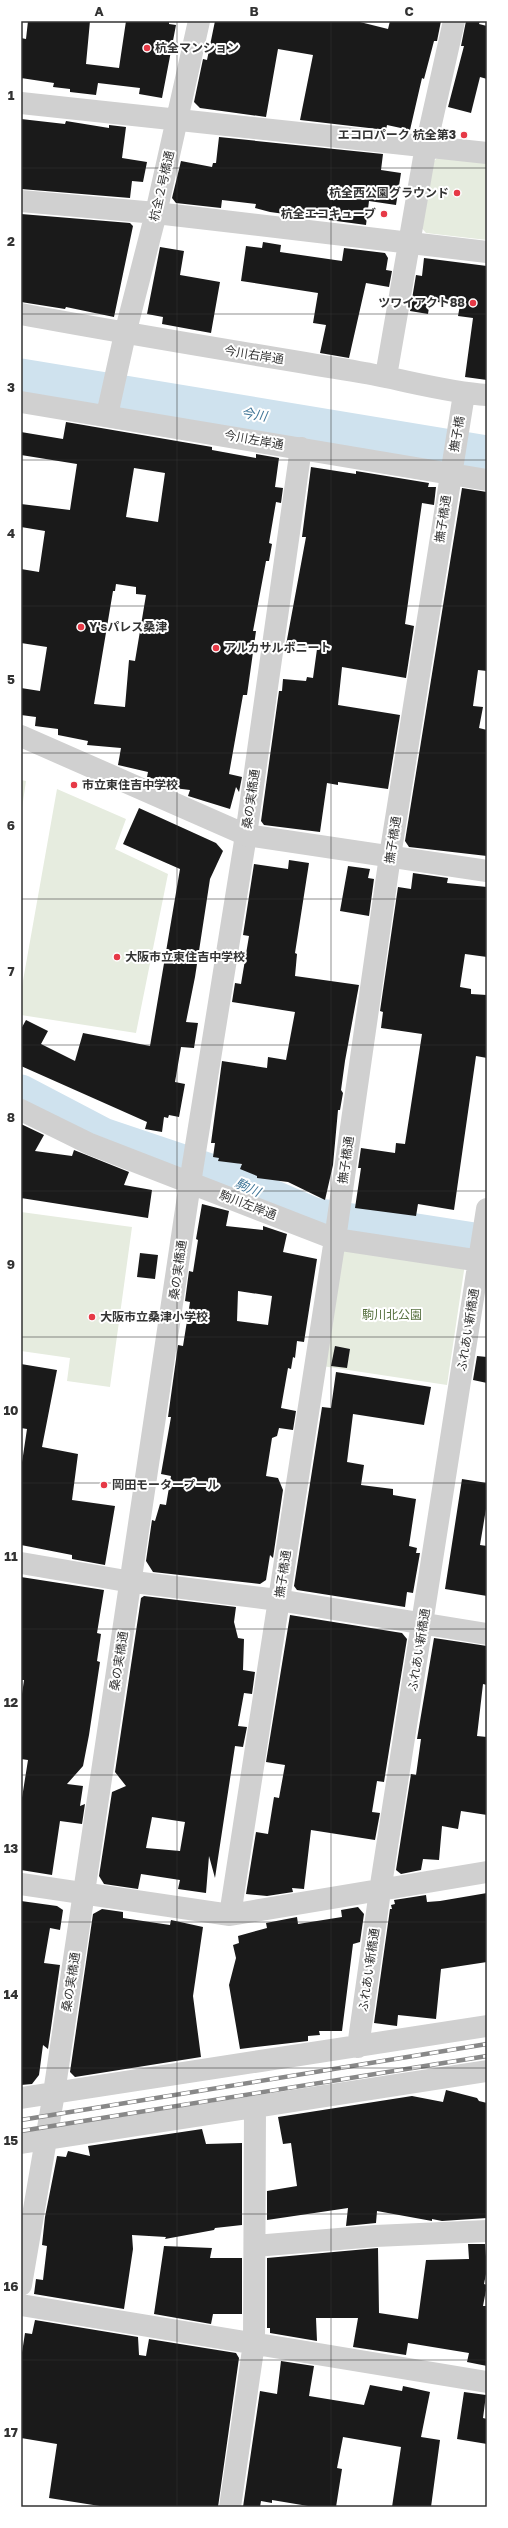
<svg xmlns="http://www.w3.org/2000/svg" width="508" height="2528" font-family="'Golos Text','Noto Sans JP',sans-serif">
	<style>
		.green { fill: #e6ecdf }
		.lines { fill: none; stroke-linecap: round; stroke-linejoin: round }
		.river { stroke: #cfe2ee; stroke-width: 35 }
		.building { fill: #1a1a1a; fill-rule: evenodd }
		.minor { stroke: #d0d0d0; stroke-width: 22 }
		.tertiary { stroke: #d0d0d0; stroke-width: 22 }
		.rail-casing { stroke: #888; stroke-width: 4.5 }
		.rail { stroke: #fff; stroke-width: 3; stroke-dasharray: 9; stroke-linecap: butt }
		.grid { fill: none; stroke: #333; stroke-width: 1; stroke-opacity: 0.55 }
		.poi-dot { fill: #e63946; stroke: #fff; stroke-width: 1.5 }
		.labels { text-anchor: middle; stroke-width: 4; stroke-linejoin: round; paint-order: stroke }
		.poi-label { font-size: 12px; font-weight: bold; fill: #333; stroke: #fff; text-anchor: start }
		.street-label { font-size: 12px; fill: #333; stroke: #fff }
		.park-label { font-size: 12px; fill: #56703f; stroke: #fff }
		.water-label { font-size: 13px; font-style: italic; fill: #3f7597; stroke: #fff }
		.neatline { fill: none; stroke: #333; stroke-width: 1.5 }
		.grid-label { font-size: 13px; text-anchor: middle; font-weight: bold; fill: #333 }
	</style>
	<rect width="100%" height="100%" fill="#fff"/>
	<path class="green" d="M440,156l47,7v77l-61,-7 -6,-7 10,-62z
		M21,780l5,1 -5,34z
		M57,789l69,30 -11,30 53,25 -32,159 -115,-18v-23z
		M21,1212l111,15 -22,160 -43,-6 3,-23 -49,-7z
		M340,1247l125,17 -18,121 -125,-19z"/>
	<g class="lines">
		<path class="river" d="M21,376l466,77
			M21,1092l82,43 116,39 95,41 173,27"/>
	</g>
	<path class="building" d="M28,21h62l-4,43 33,4 7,-47h43v3l7,1 -14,73 -23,-4 1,-6 -42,-5 -2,12 -26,-3v-3l-17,-2 1,-4 -33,-5v-40l5,1z
		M215,21h141l32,8 2,-8h51l-4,20h-3l-10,38 -2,-1 -12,52 -23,-5 -1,5 -86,-10 13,-65 -35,-6 -12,68 -66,-9 -6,-6 9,-43 4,1z
		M466,21h14l-1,3 8,2v53l-7,-2 -9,36 -23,-6 16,-61h-3z
		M21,119l44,5 1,-3 43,7v-3l17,2 -4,31 25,4 -4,20 -11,-1 -2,17 -109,-9z
		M219,137l164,17 -2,16 20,3 -5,32 -27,-4 -3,24 -96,-13 -15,-4 1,-4 -34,-4 -1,8 -45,-5 -4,-5 9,-37 31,6 1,-4h3z
		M21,214l109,9 3,3 -19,91 -48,-10 -1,2 -44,-7z
		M263,242l18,3 -1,7 62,9 2,-13 41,5 3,5 -2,12 6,1 -3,16 -23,-4 -17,75 -29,-5 6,-28 -13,-2 5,-30 -77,-12 5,-35 16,2z
		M160,247l24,4 -4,24 40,7 -9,51 -49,-9 1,-7 -16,-3z
		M424,258l63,8v114l-22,-3 8,-59 -15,-2 2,-11 -30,-4 -2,13 -18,-3 6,-36 6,1z
		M66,422l146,25v3l44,8v-4l23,4 -4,29 8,1 -2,15 -5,-1 -7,41 3,1 -3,17h-3l-13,70h3l-9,64h-4l-14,79 13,3 -3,15 -3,-5 -6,22 -42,-13 2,-6 -16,-2 1,-4 -28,-7 1,-5 -30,-7 3,-17 -34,-3 1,-4 -30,-6v-6l-23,-3 1,-9 -15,-2v-27l19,3 7,-44 -26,-4v-74l18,3 6,-41 -24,-4v-23l49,6 7,-46 -56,-9v-23l42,7zM134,468l31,5 -7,49 -32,-5zM116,584l20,3v7l10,1 -11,66 -6,-1 -4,47 -31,-3 19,-113h2z
		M311,467l45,7v-3l73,12 -1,4h8l-2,18 -12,-2 -3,21 -14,100 9,2 -8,52 -64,-11 -4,38 62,10 -12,74 -50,-7v3l-11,-2 -7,49 -56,-7 -3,-4 18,-130h3l1,-12 23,2 1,-4 6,1 4,-29 -31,-4 20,-108h-4z
		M462,488l25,4v179l-9,-1 -5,36 10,1 -4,21 8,2v126l-78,-9 -4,-6z
		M139,808l77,35 7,8 -13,28 -15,98 -9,45 12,1 -4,25 -13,-1 -6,35 10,2 -6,33 -10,-2 -1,3 -4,-1 -2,15 -17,-3 2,-7 -126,-56v-37l5,-9 22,11 -7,13 34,17 8,-28 67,13 30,-177 -57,-25z
		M289,860l20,3 -14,90 2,1 -2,22 64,9 -14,76 -4,29 2,3 -3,17h-2l-5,55 -8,35 -37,-18 -31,-4v-2l-17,-7 2,-5 -24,-3 1,-3 -6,-1 2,-14h-4l11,-82 45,7 1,-11 18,3 9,-48 -63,-10 3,-19 6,1 8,-48 -6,-1 11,-71 34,5z
		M348,866l22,3 -2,9 6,1 -5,37 -29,-5z
		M413,873l35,5 -1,5 40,4v70l-22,-3 -5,33 11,2v5l16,1v63l-11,-2 -22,154 -36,-6 -2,12 -61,-8 6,-40h-3l3,-20 34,5 1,-10 9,1 17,-110 -41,-6 2,-16 -3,-1 18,-124 13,2z
		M21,1124l23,11 -9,16 37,5 2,-6 55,22 -5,13 28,5 -4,28 -127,-20z
		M202,1204l27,7 -3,15 37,4v-4l24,8 -4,18 34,7 -13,83 -7,-1 -2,17 -2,-1 -2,12 -3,-1 -7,40 15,3 -3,19 -14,-2 -2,8 -5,2 -6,38 12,2 5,12 -10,68 -3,-3 -4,25 -6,4 -107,-12 -7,-11 6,-41 3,1 5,-17 6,1 5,-29 -10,-2 10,-57h-3l10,-72 5,1 7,-44 -5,-1 4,-30 4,1 5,-32 -2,-1zM238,1291l34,5 -4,29 -31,-4z
		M140,1253l18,2 -3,24 -18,-2z
		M335,1346l15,3 -3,19 -16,-2z
		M477,1356l10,1v26l-14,-3z
		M21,1364l36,6 -15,77 36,7 -6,46 43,6 -10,59 -33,-6v-4l-51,-10v-76l6,-40 -6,-1z
		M336,1372l95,15 -7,38 -71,-11 -6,48 17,3 -3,20 32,4v6l23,4 -7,47 8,2 -1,5h4l-7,40 -6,-1 -2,15 -108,-17 -3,-4 28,-179 9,1z
		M462,1479l25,4v20l-7,42 7,1v50l-42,-7z
		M21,1577l83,13 -7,43 4,1 -4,27 3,1 -11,73 -6,31 -16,18 16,2 -3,20 5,-2 -3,20 -22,-3 -8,54 -31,-5v-66l7,-44 -7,-1v-58l3,-21h-3z
		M144,1596l92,11 -2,15 4,16 6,1 -1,31 12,2 -3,22 -8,-1 -6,33 9,1 -4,20 -8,-1 -20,132 -6,-22 -3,37 -28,-4 2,-9 -39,-6 -3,15 -34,-5 -5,-8 13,-84 14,-6 -11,-14 26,-174zM152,1817l33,5 -5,29 -34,-3z
		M290,1615l112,18 5,6 -23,143 -7,-1 -5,31 8,1 -5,27 -64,-10 -7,59 -12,-1 1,4 -26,4 -21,-2 10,-62 12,2 6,-37 5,1 6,-33 -19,-3z
		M434,1638l53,8v39l-4,-1 -6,52 10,1v78l-26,-4 -3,18 -16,-3 -3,34 -16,-1 -2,11 -20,4 -5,-4 15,-96 5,1 5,-36h-4z
		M487,1893v69l-46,7 -5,50 -38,-4 -1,11 -23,-3 16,-114h2l-1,-4 4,-1 -1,-4 32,-5 1,7 13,-1z
		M21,1901l36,5 6,4 -3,20 -10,-2 -6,35 16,2 -12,84 -5,-4 -4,30 -7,9 -11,1z
		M358,1907l6,7 -4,28 -7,2 -11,87h-23l1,4 -12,1v5l-68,8 -11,-64 7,-27 -3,-13 6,-2 -1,-7 29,-8 -1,-5 31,-6 1,7 44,-7 -1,-7z
		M102,1909l21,3v6l47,7 1,-5 32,7 -10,69 8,61 -126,20 -5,-5 23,-158z
		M446,2090l31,8 2,3 8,2v115l-45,3 -10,-2v2l-55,-10 -1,12 -30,3 2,-18 -81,12v-29l30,-5 -6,-43 -8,1 -5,-27 134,-21 31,6z
		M202,2129l4,15 36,-1v82l-27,3 -1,2 -49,9 1,-2 -34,-2 1,14 -9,60 -90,-15 2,-15 7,1 4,-34 -5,-1 3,-28 12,-61 9,1 2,-6 22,5 -2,-10z
		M468,2244h17l2,25 -3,15 3,1 -4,21h4v60l-20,-4 2,-9 -61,-10 -2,12 -53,-8 5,-29h-42l1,23 -47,-8v-5h-3v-70l111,-10 1,65 39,6 8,-59 43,-1z
		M164,2246l48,2 -2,10h32v56h-29l-2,10 -57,-10z
		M35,2320l103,17 1,18 7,1 3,-17 87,14 3,5 -21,149h-112l-57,-9 8,-54 -36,-6v-79l4,-26 7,1z
		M281,2361l33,5 -5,30 55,9 6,-20 32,6 1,-5 27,6 -9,45 19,3 -9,67h-39l9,-60 -58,-10 -6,31 5,1 -6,38h-22l-42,-7v3l-11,-2 -1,6h-17l17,-116 17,3z
		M464,2392l22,3 -3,23 4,1v25l-30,-5z"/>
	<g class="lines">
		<path class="minor" d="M21,103l466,50
			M21,201l135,12 331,39
			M21,314c112,21 225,39 338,58 43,7 85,20 128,23
			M386,376l40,-230 28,-125
			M21,402l466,78
			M107,415l18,-81 31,-121 43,-192
			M21,1110l69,34 245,95 152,23
			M21,1563l105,18 152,19 209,34
			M21,1884l209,31 257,-43
			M230,1915l105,-676 55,-383 74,-462
			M358,2047l22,-156 107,-682
			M21,2098l466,-72
			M21,2143l466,-72
			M255,2246l120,-10 112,-5
			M21,2285l33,-192 136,-910 56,-348 55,-387
			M21,2305l466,77
			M230,2507l24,-164 1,-235"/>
		<path class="tertiary" d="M21,736l225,99 241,36"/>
		<defs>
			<path id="rail" d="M21,2120l466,-76
				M21,2131l466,-75"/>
		</defs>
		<use href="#rail" class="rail-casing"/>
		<use href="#rail" class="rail"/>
	</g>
	<path class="grid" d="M177,21v2486M331,21v2486M21,168h466M21,314h466M21,460h466M21,606h466M21,753h466M21,899h466M21,1045h466M21,1191h466M21,1337h466M21,1483h466M21,1629h466M21,1775h466M21,1922h466M21,2068h466M21,2214h466M21,2360h466"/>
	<g class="poi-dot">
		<circle cx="147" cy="48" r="4"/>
		<circle cx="464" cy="135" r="4"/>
		<circle cx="457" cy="193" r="4"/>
		<circle cx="384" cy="214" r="4"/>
		<circle cx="473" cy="303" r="4"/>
		<circle cx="81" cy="627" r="4"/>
		<circle cx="216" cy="648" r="4"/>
		<circle cx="74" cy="785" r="4"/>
		<circle cx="117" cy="957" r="4"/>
		<circle cx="92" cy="1317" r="4"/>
		<circle cx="104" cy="1485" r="4"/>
	</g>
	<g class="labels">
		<g class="poi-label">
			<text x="155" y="52">杭全マンション</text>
			<text x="456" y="139" text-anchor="end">エコロパーク 杭全第3</text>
			<text x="449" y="197" text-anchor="end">杭全西公園グラウンド</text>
			<text x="376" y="218" text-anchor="end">杭全エコキューブ</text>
			<text x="465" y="307" text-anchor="end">ツワイアクト88</text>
			<text x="89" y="631">Y'sパレス桑津</text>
			<text x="224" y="652">アルカサルボニート</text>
			<text x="82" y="789">市立東住吉中学校</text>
			<text x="125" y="961">大阪市立東住吉中学校</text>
			<text x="100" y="1321">大阪市立桑津小学校</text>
			<text x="112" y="1489">岡田モータープール</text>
		</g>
		<g class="street-label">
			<text transform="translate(162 186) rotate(-77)" y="4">杭全２号橋通</text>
			<text transform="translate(254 355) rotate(9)" y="4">今川右岸通</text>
			<text transform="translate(457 434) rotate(-80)" y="4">撫子橋</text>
			<text transform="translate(254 440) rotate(10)" y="4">今川左岸通</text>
			<text transform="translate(443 519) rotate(-81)" y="4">撫子橋通</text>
			<text transform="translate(251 799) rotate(-82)" y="4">桑の実橋通</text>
			<text transform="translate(393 840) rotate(-81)" y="4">撫子橋通</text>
			<text transform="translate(346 1160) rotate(-82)" y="4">撫子橋通</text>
			<text transform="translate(248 1205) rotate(21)" y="4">駒川左岸通</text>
			<text transform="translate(178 1270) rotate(-82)" y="4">桑の実橋通</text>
			<text transform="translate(468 1330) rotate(-81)" y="4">ふれあい新橋通</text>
			<text transform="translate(283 1574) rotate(-81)" y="4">撫子橋通</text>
			<text transform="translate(419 1650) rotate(-81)" y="4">ふれあい新橋通</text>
			<text transform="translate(119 1661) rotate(-81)" y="4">桑の実橋通</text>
			<text transform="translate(369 1970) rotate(-82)" y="4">ふれあい新橋通</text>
			<text transform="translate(71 1982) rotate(-81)" y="4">桑の実橋通</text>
		</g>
		<g class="park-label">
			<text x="392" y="1319">駒川北公園</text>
		</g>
		<g class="water-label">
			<text transform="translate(254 414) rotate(9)" y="5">今川</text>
			<text transform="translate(248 1187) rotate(24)" y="5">駒川</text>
		</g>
	</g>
	<rect width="508" height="2528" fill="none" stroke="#ffffff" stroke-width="44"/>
	<rect x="22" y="22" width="464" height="2484" class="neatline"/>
	<g class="grid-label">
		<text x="99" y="16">A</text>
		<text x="254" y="16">B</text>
		<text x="409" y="16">C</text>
		<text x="11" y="100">1</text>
		<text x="11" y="246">2</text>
		<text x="11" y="392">3</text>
		<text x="11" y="538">4</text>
		<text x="11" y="684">5</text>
		<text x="11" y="830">6</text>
		<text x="11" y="976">7</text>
		<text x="11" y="1122">8</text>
		<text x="11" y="1269">9</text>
		<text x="11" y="1415">10</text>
		<text x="11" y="1561">11</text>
		<text x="11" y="1707">12</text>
		<text x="11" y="1853">13</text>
		<text x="11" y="1999">14</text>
		<text x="11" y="2145">15</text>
		<text x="11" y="2291">16</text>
		<text x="11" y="2437">17</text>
	</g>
</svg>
